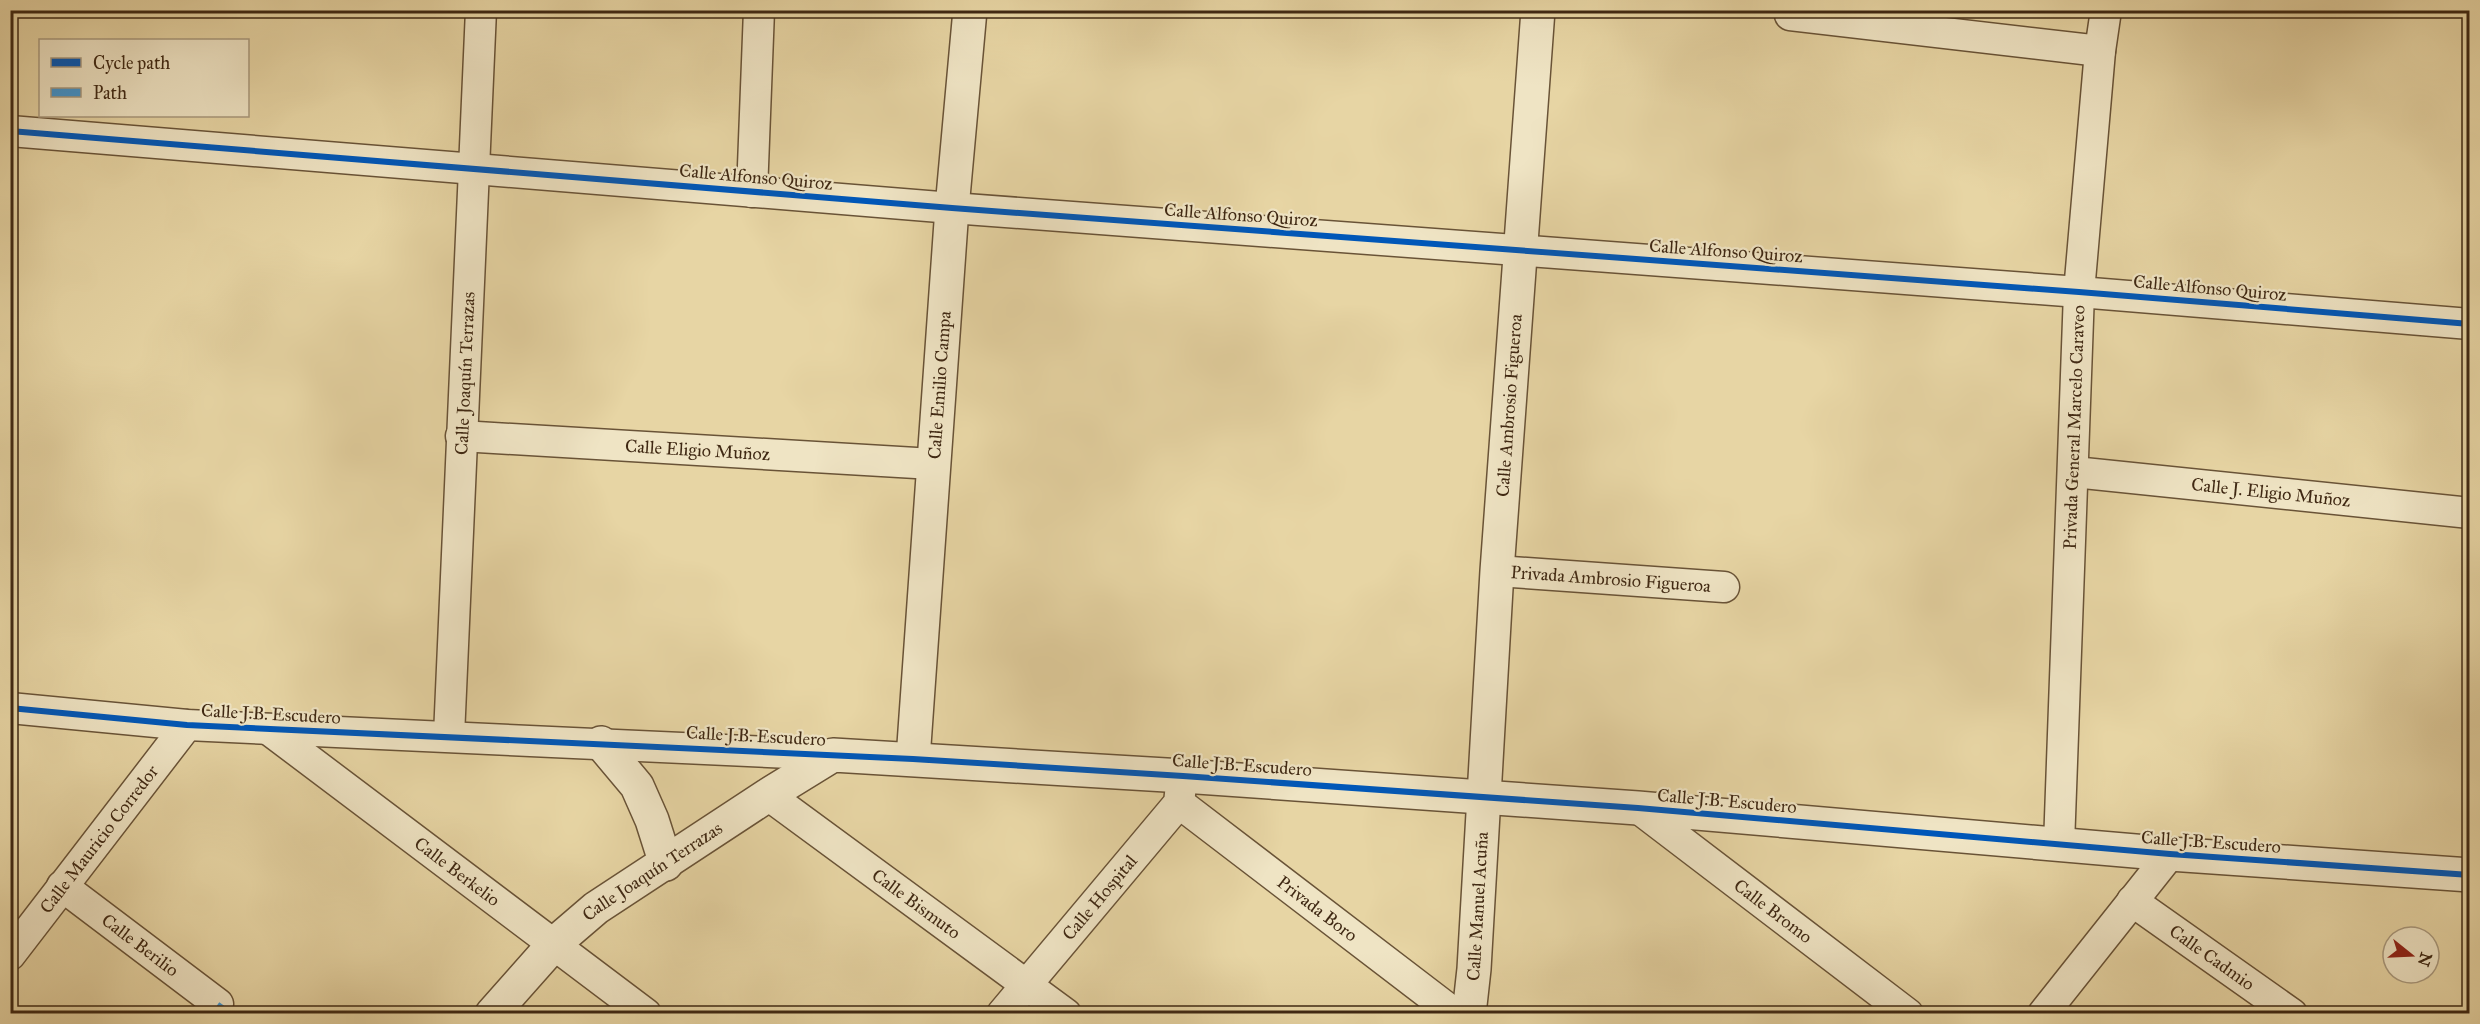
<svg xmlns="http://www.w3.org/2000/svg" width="2480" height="1024" font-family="'IM FELL Great Primer',serif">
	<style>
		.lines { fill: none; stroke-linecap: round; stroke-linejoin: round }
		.minor-casing { stroke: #695337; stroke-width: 33 }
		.tertiary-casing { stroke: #695337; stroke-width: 36 }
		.minor { stroke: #efe4c4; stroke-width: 30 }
		.tertiary { stroke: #efe4c4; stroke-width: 33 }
		.quiet { stroke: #3f96d3; stroke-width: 4.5; stroke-dasharray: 9 4.5; stroke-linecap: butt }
		.cycleway-casing { stroke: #efe4c4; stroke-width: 10 }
		.cycleway { stroke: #0057b8; stroke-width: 6 }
		.labels { text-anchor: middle; stroke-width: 4.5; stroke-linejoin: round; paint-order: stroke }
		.street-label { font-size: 18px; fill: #3f2813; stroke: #efe4c4 }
	</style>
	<rect width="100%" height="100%" fill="#e7d5a4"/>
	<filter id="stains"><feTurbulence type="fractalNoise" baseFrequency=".00333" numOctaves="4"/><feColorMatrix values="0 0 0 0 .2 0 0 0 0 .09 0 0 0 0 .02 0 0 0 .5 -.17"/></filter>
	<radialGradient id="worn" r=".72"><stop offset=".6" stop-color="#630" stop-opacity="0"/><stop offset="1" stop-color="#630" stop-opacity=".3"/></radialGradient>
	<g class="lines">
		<defs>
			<g id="minor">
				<path d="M1790,15l310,36"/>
				<path d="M10,131l942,77 1127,84 391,32"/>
				<path d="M752,192l7,-182"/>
				<path id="s1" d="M461,436l472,28"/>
				<path id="s2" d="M2074,472l396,41"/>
				<path id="s3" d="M1497,571l227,16"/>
				<path d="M10,708l177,17 646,30"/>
				<path id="s4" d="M268,729l378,285"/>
				<path id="s5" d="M449,736l32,-726"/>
				<path id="s6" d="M768,795l298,219"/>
				<path id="s7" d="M1179,803l276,211"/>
				<path id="s8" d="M1638,808l270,206"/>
				<path id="s9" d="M2059,845l20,-553 21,-241 6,-41"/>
				<path id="s10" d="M62,886l156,118"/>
				<path id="s11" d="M2132,901l160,113"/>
				<path id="s12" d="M10,955l177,-230"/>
				<path id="s13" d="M1002,1014l177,-211 2,-18"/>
				<path d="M2043,1014l127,-160"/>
			</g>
			<g id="tertiary">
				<path d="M601,743l36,43 15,34 14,44"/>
				<path id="s14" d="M913,759l39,-551 18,-198"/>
				<path id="s15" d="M492,1014l62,-70 42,-36 172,-113 65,-40 350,21 455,32 532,46 300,21"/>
				<path id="s16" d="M1469,1014l5,-45 23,-398 41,-561"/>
			</g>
		</defs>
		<use href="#minor" class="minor-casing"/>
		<use href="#tertiary" class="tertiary-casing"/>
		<use href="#minor" class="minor"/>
		<use href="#tertiary" class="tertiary"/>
		<path class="quiet" d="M218,1004l14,10"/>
		<defs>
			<path id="cycleway" d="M10,131l942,77 1127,84 391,32
				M10,708l177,17 726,34 270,17 455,32 532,46 300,21"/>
		</defs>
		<use href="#cycleway" class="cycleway-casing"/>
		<use href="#cycleway" class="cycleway"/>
	</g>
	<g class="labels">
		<g class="street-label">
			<text transform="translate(756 177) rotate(5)" y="6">Calle Alfonso Quiroz</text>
			<text transform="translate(1241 215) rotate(4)" y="6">Calle Alfonso Quiroz</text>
			<text transform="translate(1726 251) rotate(4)" y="6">Calle Alfonso Quiroz</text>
			<text transform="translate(2210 288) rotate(5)" y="6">Calle Alfonso Quiroz</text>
			<text dy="6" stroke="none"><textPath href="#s5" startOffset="363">Calle Joaquín Terrazas</textPath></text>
			<text dy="6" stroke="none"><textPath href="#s14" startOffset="375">Calle Emilio Campa</textPath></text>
			<text dy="6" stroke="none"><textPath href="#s16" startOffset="610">Calle Ambrosio Figueroa</textPath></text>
			<text dy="6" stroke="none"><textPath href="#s9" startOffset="418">Privada General Marcelo Caraveo</textPath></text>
			<text dy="6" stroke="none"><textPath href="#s1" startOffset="237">Calle Eligio Muñoz</textPath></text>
			<text dy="6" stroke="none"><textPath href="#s2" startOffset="198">Calle J. Eligio Muñoz</textPath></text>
			<text dy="6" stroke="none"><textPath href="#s3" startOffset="114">Privada Ambrosio Figueroa</textPath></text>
			<text transform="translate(271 714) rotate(3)" y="6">Calle J.B. Escudero</text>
			<text transform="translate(756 736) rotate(3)" y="6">Calle J.B. Escudero</text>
			<text transform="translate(1242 765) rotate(4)" y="6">Calle J.B. Escudero</text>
			<text transform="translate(1727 801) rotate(5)" y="6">Calle J.B. Escudero</text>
			<text dy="6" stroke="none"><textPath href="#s12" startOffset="146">Calle Mauricio Corredor</textPath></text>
			<text transform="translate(2211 842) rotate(4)" y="6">Calle J.B. Escudero</text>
			<text dy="6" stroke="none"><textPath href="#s4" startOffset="237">Calle Berkelio</textPath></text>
			<text dy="6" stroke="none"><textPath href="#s15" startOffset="216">Calle Joaquín Terrazas</textPath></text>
			<text dy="6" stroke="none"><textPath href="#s13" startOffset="152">Calle Hospital</textPath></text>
			<text dy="6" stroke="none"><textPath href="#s6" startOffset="184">Calle Bismuto</textPath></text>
			<text dy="6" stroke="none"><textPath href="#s16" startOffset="108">Calle Manuel Acuña</textPath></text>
			<text dy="6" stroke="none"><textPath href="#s7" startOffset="174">Privada Boro</textPath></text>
			<text dy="6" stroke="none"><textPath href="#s8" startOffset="170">Calle Bromo</textPath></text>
			<text dy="6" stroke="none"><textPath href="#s10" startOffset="98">Calle Berilio</textPath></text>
			<text dy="6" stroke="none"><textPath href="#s11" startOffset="98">Calle Cadmio</textPath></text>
		</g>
	</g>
	<rect width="2480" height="1024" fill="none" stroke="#e7d5a4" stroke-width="36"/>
	<rect x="12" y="12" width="2456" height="1000" fill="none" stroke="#3f2813" stroke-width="3"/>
	<rect x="18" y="18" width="2444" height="988" fill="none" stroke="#3f2813" stroke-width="1.5"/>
	<rect x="39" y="39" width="210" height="78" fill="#efe4c4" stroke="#a9997d" stroke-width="1.5"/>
	<rect x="51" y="58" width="30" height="9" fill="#0057b8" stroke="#a9997d" stroke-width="1.5"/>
	<text x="93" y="69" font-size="18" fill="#3f2813">Cycle path</text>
	<rect x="51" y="88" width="30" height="9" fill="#3f96d3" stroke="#a9997d" stroke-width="1.5"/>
	<text x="93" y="99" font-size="18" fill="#3f2813">Path</text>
	<g transform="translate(2411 955) rotate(108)"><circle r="28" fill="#efe4c4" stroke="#a9997d" stroke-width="1.5"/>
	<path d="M0-4.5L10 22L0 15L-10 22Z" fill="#8f2418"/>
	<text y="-9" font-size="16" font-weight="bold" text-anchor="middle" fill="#3f2813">N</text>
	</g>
	<rect width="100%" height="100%" filter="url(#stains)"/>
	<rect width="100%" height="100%" fill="url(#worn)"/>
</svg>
